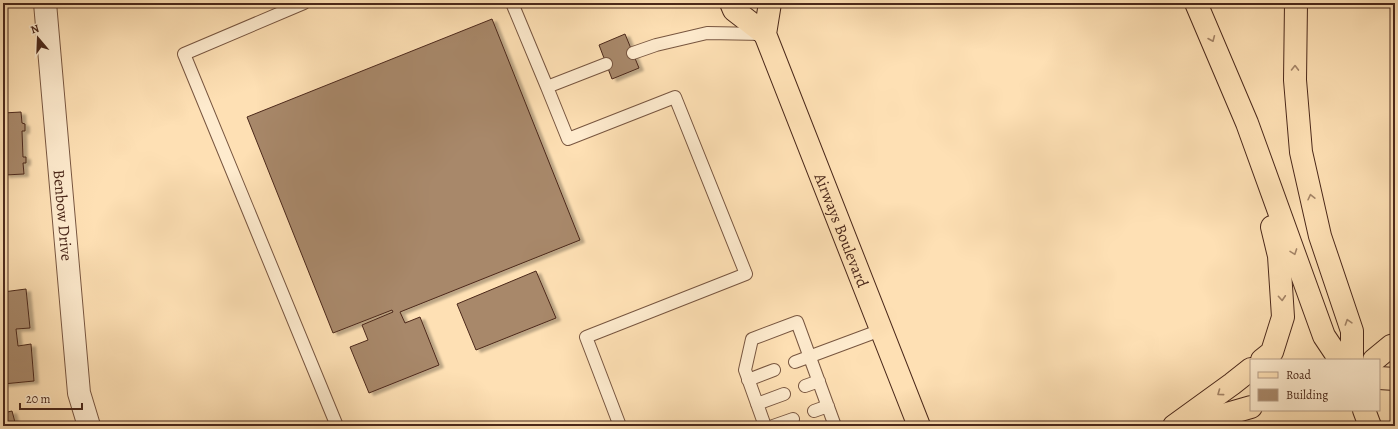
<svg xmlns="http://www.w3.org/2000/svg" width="1398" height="429" font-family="Alegreya,serif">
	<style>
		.building { fill: #a8886a; stroke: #4b281a; filter: url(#shadow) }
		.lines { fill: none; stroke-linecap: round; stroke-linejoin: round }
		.service-casing { stroke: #785640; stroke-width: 14 }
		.minor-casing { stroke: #785640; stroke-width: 24 }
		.primary-casing { stroke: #4b281a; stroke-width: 24 }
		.service { stroke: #feebce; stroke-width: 12 }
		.minor { stroke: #feebce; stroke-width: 22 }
		.primary { stroke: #fee0b4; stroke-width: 22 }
		.oneway { stroke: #a48467 }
		.labels { text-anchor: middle; stroke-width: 4; stroke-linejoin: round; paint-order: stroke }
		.street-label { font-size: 16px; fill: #4b281a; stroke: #feebce }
	</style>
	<defs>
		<filter id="shadow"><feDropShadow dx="4.5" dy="2.5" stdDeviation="1" flood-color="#0004"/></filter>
	</defs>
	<rect width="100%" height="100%" fill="#fee0b4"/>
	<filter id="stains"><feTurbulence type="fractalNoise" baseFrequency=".005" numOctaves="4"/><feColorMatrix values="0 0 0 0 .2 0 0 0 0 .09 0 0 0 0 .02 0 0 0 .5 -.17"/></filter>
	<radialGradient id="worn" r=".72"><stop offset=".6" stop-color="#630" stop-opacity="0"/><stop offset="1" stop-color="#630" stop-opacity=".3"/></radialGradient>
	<path class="building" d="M492,19l88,221 -180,72 5,11 15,-6 19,48 -70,28 -19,-46 18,-7 -6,-15 31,-13 -1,-2 -59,23 -86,-216z
		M625,34l14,34 -27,11 -13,-34z
		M21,112l1,11 3,1v7h-3l1,26h3v6h-3l1,11 -19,1 -2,-25v-37z
		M536,271l20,47 -80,32 -19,-46z
		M26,289l4,39 -14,1 2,17 13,-2 3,37 -31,3v-92z
		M12,411l4,15h-13v-13z"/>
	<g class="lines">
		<defs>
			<path id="service" d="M304,3l-120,51 153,372
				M512,3l35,84
				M633,53l23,-8 51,-12 56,1
				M606,64l-59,23 21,52 107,-42 71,177 -160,63 34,89
				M795,362l86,-32
				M748,380l26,-10
				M805,386l14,-5
				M757,404l27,-10
				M814,411l14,-5
				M765,426l-20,-56 7,-31 45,-17 38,104
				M773,426l20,-7"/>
			<g id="minor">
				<path id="s1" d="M45,3l34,390 10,33"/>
			</g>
			<g id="primary">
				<path d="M731,3l3,7 31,24"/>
				<path id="s2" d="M770,3l-5,31 154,392"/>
				<path d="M1196,3l51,120 77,213 16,24"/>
				<path d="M1296,3l-1,77 6,72 19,84 32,95v29"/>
				<path d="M1262,360l10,-8 11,-35 -4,-61 -7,-29"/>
				<path d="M1374,360l17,-14 4,-1"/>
				<path d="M1379,378l16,1"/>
				<path d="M1364,410l6,16"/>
				<path d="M1174,426l58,-42 19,-15"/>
				<path d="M1185,426l66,-19"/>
			</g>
		</defs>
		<use href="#service" class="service-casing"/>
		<use href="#minor" class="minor-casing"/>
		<use href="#primary" class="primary-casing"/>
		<use href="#service" class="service"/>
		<use href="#minor" class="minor"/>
		<use href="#primary" class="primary"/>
	</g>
	<defs><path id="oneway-chevron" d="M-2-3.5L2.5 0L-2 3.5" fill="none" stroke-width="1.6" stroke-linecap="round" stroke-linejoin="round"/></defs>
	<g class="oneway">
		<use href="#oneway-chevron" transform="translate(1212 39) rotate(67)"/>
		<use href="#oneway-chevron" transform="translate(1295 68) rotate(-89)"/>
		<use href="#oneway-chevron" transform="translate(1311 197) rotate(-103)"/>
		<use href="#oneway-chevron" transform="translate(1294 252) rotate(70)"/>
		<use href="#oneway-chevron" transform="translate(1282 298) rotate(86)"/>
		<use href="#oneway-chevron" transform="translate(1348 322) rotate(-108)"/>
		<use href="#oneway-chevron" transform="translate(1220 393) rotate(144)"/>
	</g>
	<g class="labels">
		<g class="street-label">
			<text dy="6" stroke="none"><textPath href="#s1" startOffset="213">Benbow Drive</textPath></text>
			<text dy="6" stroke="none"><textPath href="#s2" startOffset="242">Airways Boulevard</textPath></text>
		</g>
	</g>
	<rect width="1398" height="429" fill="none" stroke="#fee0b4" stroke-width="16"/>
	<rect x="4" y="4" width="1390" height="421" fill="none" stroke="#4b281a" stroke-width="2"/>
	<rect x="8" y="8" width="1382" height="413" fill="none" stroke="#4b281a"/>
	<rect x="1250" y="359" width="130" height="52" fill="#feebce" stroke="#b69d86"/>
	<rect x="1258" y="372" width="20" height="6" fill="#fee0b4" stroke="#b69d86"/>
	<text x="1286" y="379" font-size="12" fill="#4b281a">Road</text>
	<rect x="1258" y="389" width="20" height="12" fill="#a8886a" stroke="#b69d86"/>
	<text x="1286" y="399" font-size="12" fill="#4b281a">Building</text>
	<g transform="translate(38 38) rotate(341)" stroke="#feebce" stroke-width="3" paint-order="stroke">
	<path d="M0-3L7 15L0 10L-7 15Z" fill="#4b281a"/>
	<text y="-6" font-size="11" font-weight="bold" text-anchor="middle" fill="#4b281a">N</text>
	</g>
	<path d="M20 403v6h62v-6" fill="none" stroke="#4b281a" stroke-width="2"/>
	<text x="26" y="403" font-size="12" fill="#4b281a" stroke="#feebce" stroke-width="3" paint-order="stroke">20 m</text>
	<rect width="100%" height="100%" filter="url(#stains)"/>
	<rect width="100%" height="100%" fill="url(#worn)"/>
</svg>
